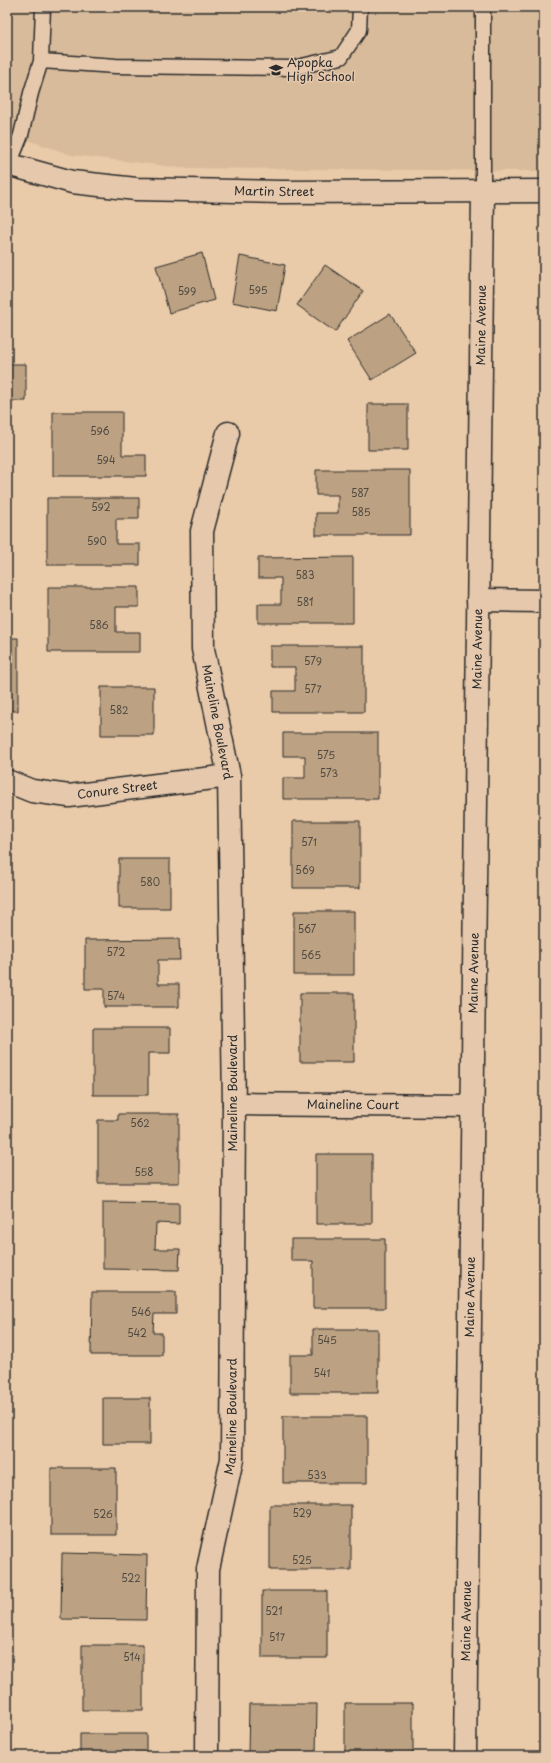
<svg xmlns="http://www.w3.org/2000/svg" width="551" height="1763" font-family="'Playpen Sans',sans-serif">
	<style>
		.built { fill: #d8bb9b }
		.building { fill: #bca282; stroke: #2b2b2b }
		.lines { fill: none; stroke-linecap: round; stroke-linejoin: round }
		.lane-casing { stroke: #2b2b2b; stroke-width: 17 }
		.street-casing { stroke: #2b2b2b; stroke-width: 25 }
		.secondary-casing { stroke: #2b2b2b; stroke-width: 25 }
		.lane { stroke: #e6c9ad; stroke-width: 14 }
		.street { stroke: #e6c9ad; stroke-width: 22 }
		.secondary { stroke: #e6c9ad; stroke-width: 22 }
		.labels { text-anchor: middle; stroke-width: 3; stroke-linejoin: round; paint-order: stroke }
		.number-label { font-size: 10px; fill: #4f4941 }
		.poi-label { font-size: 12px; fill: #2b2b2b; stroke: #e6c9ad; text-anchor: start }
		.street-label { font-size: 12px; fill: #2b2b2b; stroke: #e6c9ad }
	</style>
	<rect width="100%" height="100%" fill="#e9caa9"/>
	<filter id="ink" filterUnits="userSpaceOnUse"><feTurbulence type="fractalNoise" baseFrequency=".025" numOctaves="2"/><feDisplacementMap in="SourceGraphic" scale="8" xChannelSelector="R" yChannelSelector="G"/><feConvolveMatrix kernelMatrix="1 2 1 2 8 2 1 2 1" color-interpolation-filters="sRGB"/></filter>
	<g filter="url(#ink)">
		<path class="built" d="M7,7h537v164l-360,-3 -112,-13 -65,-22z"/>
		<path class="building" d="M202,253l12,47 -45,13 -13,-47z
			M240,256l45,9 -8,46 -45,-9z
			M325,265l38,26 -28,41 -38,-27z
			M390,314l26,39 -44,27 -25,-39z
			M7,364h19v37h-19z
			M368,404h40v46h-40z
			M53,412h69v43h24v21h-93z
			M316,470h94v65h-94v-22h22v-18h-22z
			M47,498h92v21h-23v25h24v21h-93z
			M353,557v66h-95v-19h23v-26h-23v-20z
			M48,587h91v20h-23v25h24v20h-92z
			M7,638h11v73h-11z
			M270,646h94v66h-91v-21h22v-24h-25z
			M101,687h53v48h-53z
			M283,733h95v66h-95v-21h22v-22h-22z
			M293,821h67v67h-67z
			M119,859h51v49h-51z
			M294,911h60v64h-60z
			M179,939l1,21h-22v24h21v23h-75v-18h-19v-49z
			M300,993h54v69h-54z
			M93,1028h77v25h-22v42h-55z
			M118,1114h61v69h-81v-63h20z
			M316,1154h56v70h-56z
			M103,1202l76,1v21l-23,-1 -1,26h25l-1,21 -76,-1z
			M291,1239h94v69h-72v-47h-22z
			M92,1292h84v22h-22l-1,19h9v22h-71z
			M313,1329h65v64h-88v-38h23z
			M103,1398h47v46h-47z
			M283,1416h84v67h-84z
			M51,1468h65v67h-65z
			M270,1505h81v65h-81z
			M62,1553l85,2 -1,65 -85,-1z
			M262,1591h65v67h-65z
			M82,1645h61v65h-61z
			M345,1703h68v53h-68z
			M249,1704h68l-1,52h-68z
			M80,1734h66v22h-66z"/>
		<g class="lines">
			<defs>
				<path id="lane" d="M41,61l75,5 177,2 48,-11 18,-27 1,-23
					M9,165l12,-30 10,-42 10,-32 2,-54
					M483,191v-184"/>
				<g id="street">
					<path d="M478,600l66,1"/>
					<path id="s1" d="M7,781l25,10 37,5 160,-20"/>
					<path id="s2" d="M234,1104l238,2"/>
					<path id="s3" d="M207,1756l1,-187 24,-110 2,-355 -5,-328 -26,-127 -1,-118 26,-98"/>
				</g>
				<g id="secondary">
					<path id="s4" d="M7,164l65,18 64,7 144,3 264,-1"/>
					<path id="s5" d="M465,1756l18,-1565"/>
				</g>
			</defs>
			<use href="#lane" class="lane-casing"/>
			<use href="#street" class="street-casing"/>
			<use href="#secondary" class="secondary-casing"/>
			<use href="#lane" class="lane"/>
			<use href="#street" class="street"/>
			<use href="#secondary" class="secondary"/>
		</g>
	</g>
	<defs>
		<symbol id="school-bare" viewBox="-9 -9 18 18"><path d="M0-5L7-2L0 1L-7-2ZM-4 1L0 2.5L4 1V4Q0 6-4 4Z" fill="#2b2b2b" stroke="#e6c9ad" stroke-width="2.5" paint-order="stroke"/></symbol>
	</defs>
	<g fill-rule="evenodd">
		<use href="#school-bare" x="266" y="60" width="20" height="20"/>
	</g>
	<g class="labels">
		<g class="number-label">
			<text x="258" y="294">595</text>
			<text x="187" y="295">599</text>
			<text x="100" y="435">596</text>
			<text x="106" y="464">594</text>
			<text x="360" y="497">587</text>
			<text x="101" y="511">592</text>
			<text x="361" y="516">585</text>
			<text x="97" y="545">590</text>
			<text x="305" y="579">583</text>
			<text x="305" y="606">581</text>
			<text x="99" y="629">586</text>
			<text x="313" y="665">579</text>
			<text x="313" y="693">577</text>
			<text x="119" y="714">582</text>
			<text x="326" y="759">575</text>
			<text x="329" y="777">573</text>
			<text x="309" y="846">571</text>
			<text x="305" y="874">569</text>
			<text x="150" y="886">580</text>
			<text x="307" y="933">567</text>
			<text x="116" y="956">572</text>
			<text x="311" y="959">565</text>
			<text x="116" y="1000">574</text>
			<text x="140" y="1127">562</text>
			<text x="144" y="1176">558</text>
			<text x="141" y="1316">546</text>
			<text x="137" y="1337">542</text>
			<text x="327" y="1344">545</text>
			<text x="322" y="1377">541</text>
			<text x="317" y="1479">533</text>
			<text x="302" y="1517">529</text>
			<text x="103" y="1518">526</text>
			<text x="302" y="1564">525</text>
			<text x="131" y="1582">522</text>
			<text x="274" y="1615">521</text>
			<text x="277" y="1641">517</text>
			<text x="132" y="1661">514</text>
		</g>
		<g class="poi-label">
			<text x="287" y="67">Apopka<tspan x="287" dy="14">High School</tspan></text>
		</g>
		<g class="street-label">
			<text dy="4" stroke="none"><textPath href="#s4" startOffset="270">Martin Street</textPath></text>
			<text dy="4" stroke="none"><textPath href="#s5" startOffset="1431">Maine Avenue</textPath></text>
			<text dy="4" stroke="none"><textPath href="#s5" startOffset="1107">Maine Avenue</textPath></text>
			<text transform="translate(217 722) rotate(79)" y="4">Maineline Boulevard</text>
			<text dy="4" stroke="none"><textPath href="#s1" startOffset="113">Conure Street</textPath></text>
			<text dy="4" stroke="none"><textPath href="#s5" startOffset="783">Maine Avenue</textPath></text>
			<text transform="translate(233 1093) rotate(-90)" y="4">Maineline Boulevard</text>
			<text dy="4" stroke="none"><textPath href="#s2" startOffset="119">Maineline Court</textPath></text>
			<text dy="4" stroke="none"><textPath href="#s5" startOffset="459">Maine Avenue</textPath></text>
			<text dy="4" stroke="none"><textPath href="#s3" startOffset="342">Maineline Boulevard</textPath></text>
			<text dy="4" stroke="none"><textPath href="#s5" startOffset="135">Maine Avenue</textPath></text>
		</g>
	</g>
	<rect width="551" height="1763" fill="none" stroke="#e6c9ad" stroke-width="24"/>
	<rect x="12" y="12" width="527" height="1739" fill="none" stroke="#2b2b2b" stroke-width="1.5" filter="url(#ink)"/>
</svg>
